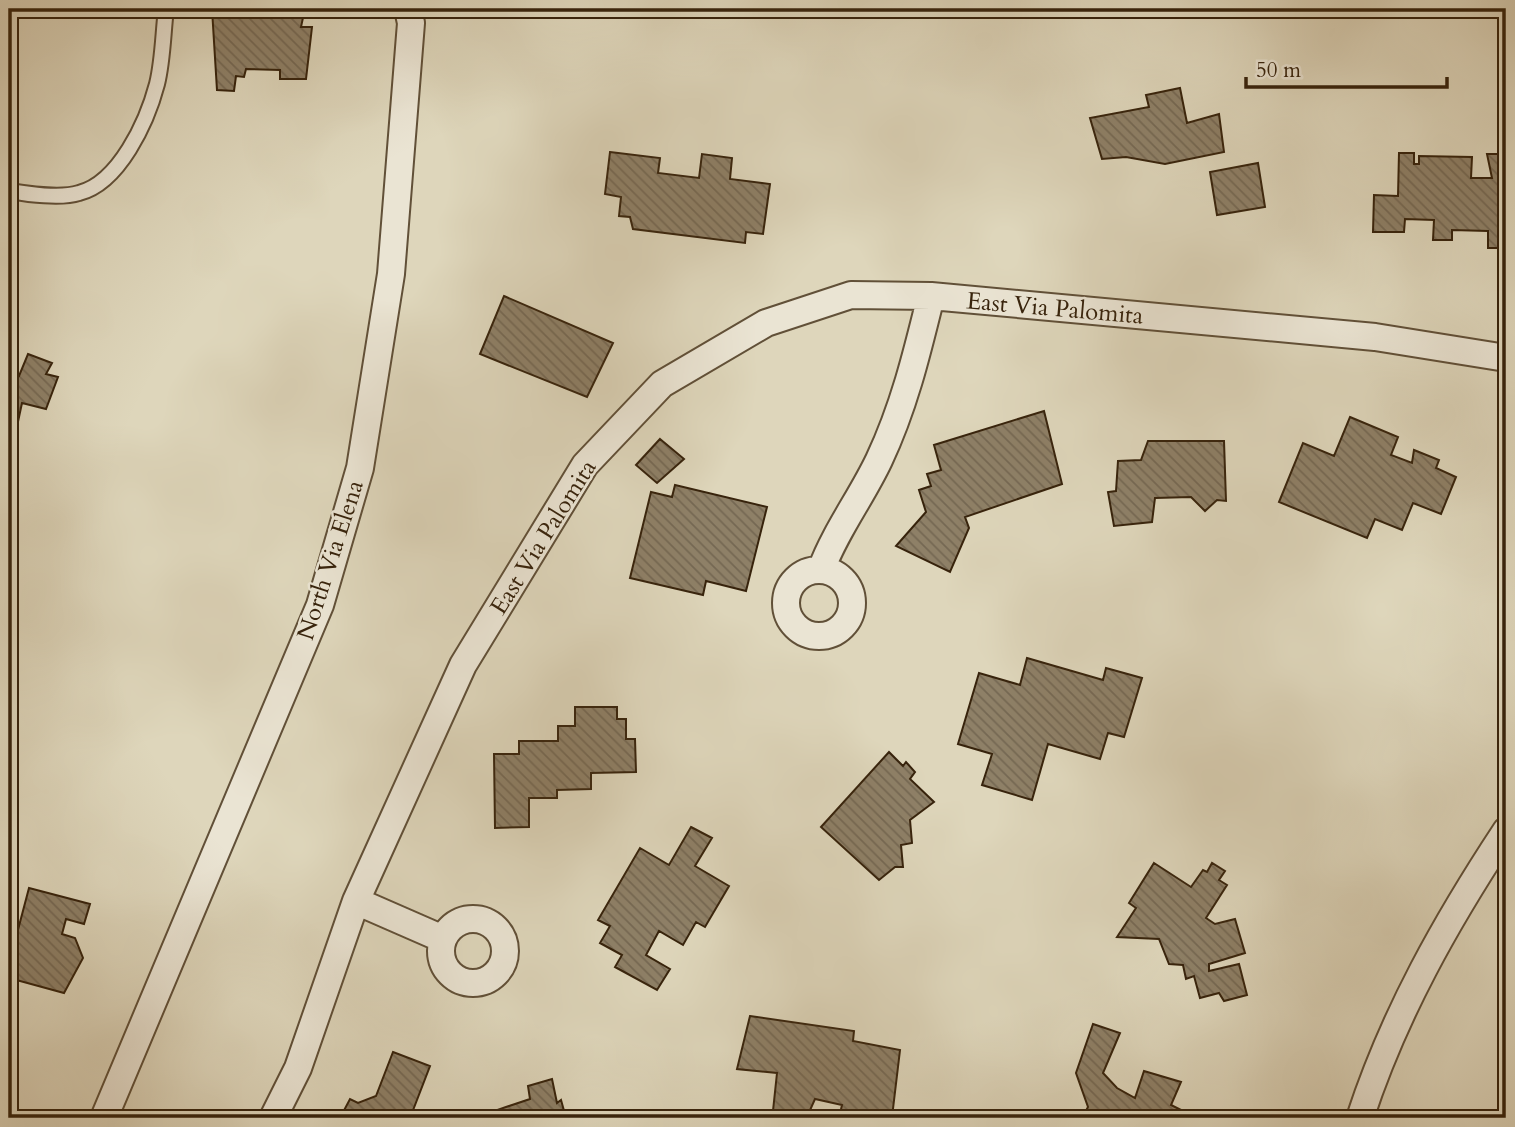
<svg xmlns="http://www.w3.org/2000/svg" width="1515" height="1127" font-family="Cardo,serif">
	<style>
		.building { fill: url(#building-back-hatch); stroke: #37230c; stroke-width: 2 }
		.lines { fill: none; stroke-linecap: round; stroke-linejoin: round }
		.service-casing { stroke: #615038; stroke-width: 18 }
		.minor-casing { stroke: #615038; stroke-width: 30 }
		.service { stroke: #eae4d3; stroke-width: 14 }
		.minor { stroke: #eae4d3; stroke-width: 26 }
		.labels { text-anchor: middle; stroke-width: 5; stroke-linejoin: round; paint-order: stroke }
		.street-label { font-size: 24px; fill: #37230c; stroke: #eae4d3 }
	</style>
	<defs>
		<pattern id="building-back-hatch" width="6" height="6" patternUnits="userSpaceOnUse" patternTransform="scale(1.75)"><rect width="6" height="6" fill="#8e8067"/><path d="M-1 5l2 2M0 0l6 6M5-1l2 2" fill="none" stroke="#756853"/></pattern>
	</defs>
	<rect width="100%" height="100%" fill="#ded6bb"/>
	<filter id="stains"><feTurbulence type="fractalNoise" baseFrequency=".00286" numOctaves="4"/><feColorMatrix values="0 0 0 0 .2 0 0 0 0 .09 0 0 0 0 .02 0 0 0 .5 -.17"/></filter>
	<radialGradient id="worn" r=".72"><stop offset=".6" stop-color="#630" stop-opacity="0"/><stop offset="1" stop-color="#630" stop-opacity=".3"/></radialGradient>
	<path class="building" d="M53,9h68v3l-68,4z
		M212,9h74l18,4 -3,14h11l-6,52h-26v-9l-34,-1 -2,8 -8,-1 -2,15 -17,-1z
		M1180,88l7,35 32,-9 5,38 -59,12 -39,-7 -24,2 -12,-41 59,-11 -3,-12z
		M610,152l50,6 -2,15 41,5 3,-24 30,4 -2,21 40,5 -7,50 -17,-2 -1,11 -112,-14 -3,-12 -11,-1 2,-19 -16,-3z
		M1399,153h15v11h5v-8l53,1 -1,21h21l-5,-24h19v94h-18v-17l-36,-1v10h-19l1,-20 -29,-1 -1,13h-31l1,-37 24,1z
		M1258,163l7,44 -48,8 -7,-43z
		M504,296l109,47 -26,54 -107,-43z
		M28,354l24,9 -6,11 12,3 -12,32 -24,-6 -9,42 -4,-1v-71l10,3z
		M1044,411l18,73 -97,33 4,11 -19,44 -54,-26 30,-34 -7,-22 12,-4 -4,-12 14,-4 -7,-25z
		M1350,417l48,20 -7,18 21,8 2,-13 25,10 -3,8 20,9 -15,37 -28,-11 -11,27 -27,-11 -8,19 -88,-36 24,-59 31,13z
		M660,439l24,20 -27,24 -21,-18z
		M1148,441h76l2,60 -9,-1 -12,11 -14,-14 -36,1 -3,24 -38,4 -6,-34 8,-1 2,-30 23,-1z
		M675,485l92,22 -21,84 -40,-10 -3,14 -73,-17 21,-86 21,5z
		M1027,658l76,22 3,-12 36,10 -18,59 -16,-4 -8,26 -52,-15 -16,56 -50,-15 10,-31 -34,-10 21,-71 41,12z
		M575,707h42v12h9v20h9l1,33 -45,1v16l-34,1v8h-28v29l-34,1 -1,-74h25v-13h39v-15h17z
		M889,752l14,14 3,-4 9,10 -5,7 24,23 -24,18 2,23 -11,2 2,22h-8l-16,13 -58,-53z
		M691,827l21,11 -17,28 34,20 -24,41 -9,-5 -13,23 -24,-14 -13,24 24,14 -13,21 -42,-23 7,-12 -22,-12 10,-17 -12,-6 42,-72 29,17z
		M1154,863l37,24 12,-17 4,2 5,-9 13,8 -6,9 8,5 -21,33 9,6 20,-5 10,34 -36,11v7l30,-7 8,31 -23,6 -5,-8 -19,5 -6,-22 -8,3 -3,-14 -14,-1 -10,-25 -42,-2 19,-29 -7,-5z
		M29,888l61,16 -6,20 -18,-5 -4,15 13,4 8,20 -19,35 -55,-15v-14z
		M750,1016l104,15 -1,10 47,9 -8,67 -29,-4v5h-24l3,-13 -27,-6 -8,18 -34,-6 4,-38 -40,-4z
		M1093,1024l27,9 -17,40 14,15 18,10 9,-27 37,11 -10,23 16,8 -3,5h-102l6,-11 -12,-34z
		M393,1052l37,14 -20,52h-70l10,-19 8,4 18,-7z
		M552,1079l5,24 4,-3 5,18h-66l-3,-8 33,-11 -2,-13z"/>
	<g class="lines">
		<defs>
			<path id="service" d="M9,191c19,3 51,8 70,2 40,-10 68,-71 78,-109 6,-24 6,-51 9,-75"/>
			<path id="minor" d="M821,570c15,-40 40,-72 58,-110 25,-53 38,-107 52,-164
				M786 603a33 33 0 1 1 66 0a33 33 0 1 1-66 0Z
				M356,901l87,38
				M441 951a32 32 0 1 1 64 0a32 32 0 1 1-64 0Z
				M104,1118l216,-513 40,-137 31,-194 20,-251 -3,-14
				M273,1118l25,-50 58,-167 107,-236 122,-200 77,-81 104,-61 85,-28 80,1 444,41 131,21
				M1360,1118c34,-104 86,-196 146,-287"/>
		</defs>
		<use href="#service" class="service-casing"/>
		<use href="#minor" class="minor-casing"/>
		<use href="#service" class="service"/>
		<use href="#minor" class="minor"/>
	</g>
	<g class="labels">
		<g class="street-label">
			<text transform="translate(1055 308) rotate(5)" y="8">East Via Palomita</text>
			<text transform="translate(543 537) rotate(-58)" y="8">East Via Palomita</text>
			<text transform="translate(330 560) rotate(-72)" y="8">North Via Elena</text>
		</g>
	</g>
	<rect width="1515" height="1127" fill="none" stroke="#ded6bb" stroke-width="35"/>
	<rect x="10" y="10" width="1494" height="1106" fill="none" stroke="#37230c" stroke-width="3.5"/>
	<rect x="18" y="18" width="1480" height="1092" fill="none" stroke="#37230c" stroke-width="2"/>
	<path d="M1246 77v10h201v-10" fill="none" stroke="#37230c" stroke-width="3.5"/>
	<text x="1256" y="77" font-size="21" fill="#37230c" stroke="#eae4d3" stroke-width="5" paint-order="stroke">50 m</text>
	<rect width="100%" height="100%" filter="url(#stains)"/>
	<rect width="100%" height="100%" fill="url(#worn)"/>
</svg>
